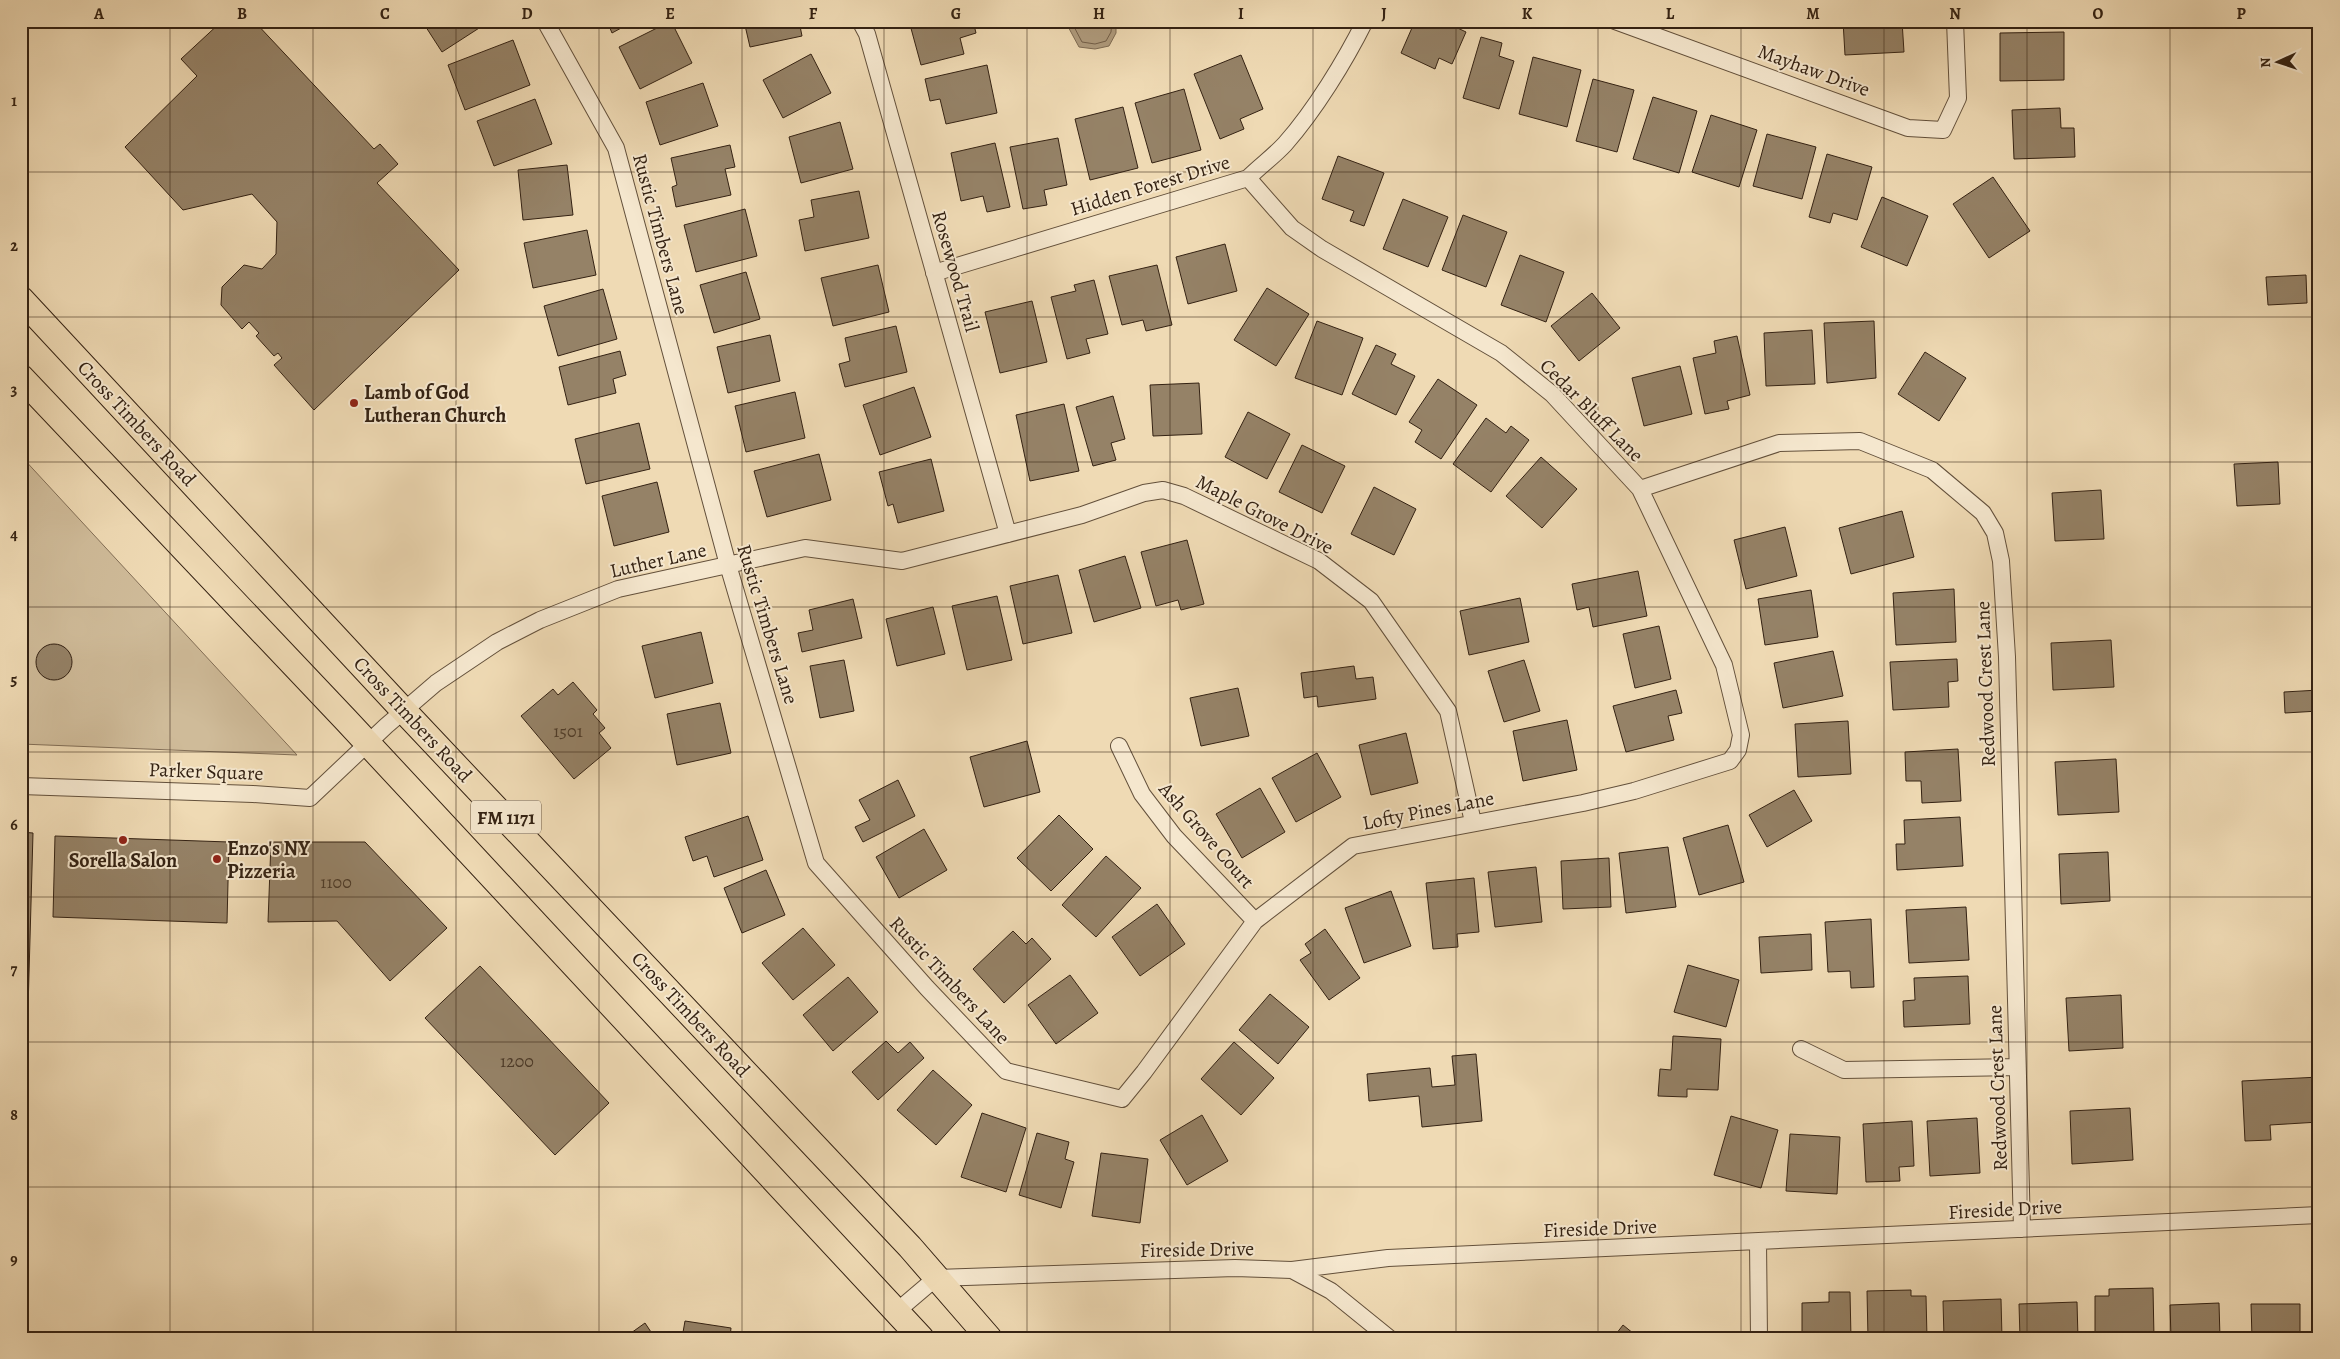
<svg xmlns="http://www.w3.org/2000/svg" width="2340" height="1359" font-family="Alegreya,serif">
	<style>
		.green { fill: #cfbb99; stroke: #826e56 }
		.water { fill: #af9b7d; stroke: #7e6b53 }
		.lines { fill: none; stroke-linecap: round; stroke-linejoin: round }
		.shore { stroke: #725e48; stroke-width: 1 }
		.building { fill: #958267; stroke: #342213 }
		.street-casing { stroke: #63503b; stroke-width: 18 }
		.primary-casing { stroke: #342213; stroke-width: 27 }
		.street { stroke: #f5e7ce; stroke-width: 16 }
		.primary { stroke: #efdab4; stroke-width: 25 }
		.grid { fill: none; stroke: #342213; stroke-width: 1; stroke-opacity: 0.55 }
		.poi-dot { fill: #8f2418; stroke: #f5e7ce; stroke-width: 2 }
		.labels { text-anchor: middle; stroke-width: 4; stroke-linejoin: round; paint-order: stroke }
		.number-label { font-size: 18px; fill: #4c3a28 }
		.shield { fill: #f5e7ce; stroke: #6e5d4b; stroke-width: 1 }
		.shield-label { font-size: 19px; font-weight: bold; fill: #342213 }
		.street-label { font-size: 20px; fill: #342213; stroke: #f5e7ce }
		.poi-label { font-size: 20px; font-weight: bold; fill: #342213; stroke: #f5e7ce; text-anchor: start }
		.neatline { fill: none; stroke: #342213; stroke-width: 2 }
		.grid-label { font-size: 16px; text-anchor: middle; font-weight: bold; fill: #342213 }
	</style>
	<rect width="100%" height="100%" fill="#efdab4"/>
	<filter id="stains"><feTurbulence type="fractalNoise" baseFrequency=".004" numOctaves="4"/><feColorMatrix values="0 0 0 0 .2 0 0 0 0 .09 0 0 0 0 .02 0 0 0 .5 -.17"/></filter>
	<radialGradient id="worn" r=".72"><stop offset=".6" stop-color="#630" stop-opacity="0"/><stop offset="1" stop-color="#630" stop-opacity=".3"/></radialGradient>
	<path class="green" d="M21,456l276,299 -276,-11z"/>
	<path class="water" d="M1065,21h51v12l-7,13 -14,3 -16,-2z"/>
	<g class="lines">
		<path class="shore" d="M1071,21l11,21 13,2 11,-3 5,-9 1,-11"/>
	</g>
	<path class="building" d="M222,21h32l120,128 6,-5 18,20 -21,19 82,87 -145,140 -40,-45 8,-7 -4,-5 -4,3 -18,-20 3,-3 -10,-11 -7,7 -21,-24 1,-18 22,-22 18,4 14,-15 1,-32 -25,-28 -69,16 -58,-63 72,-71 -16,-17z
		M422,21h68l-48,31z
		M607,21h27l-22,12z
		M671,21l21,42 -52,26 -21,-42z
		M744,21h55l3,15 -52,11z
		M909,21h64l3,12 -16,5 4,16 -43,11z
		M1415,21h28l23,11 -14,32 -13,-6 -4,11 -34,-16z
		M1843,21h59l2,31 -59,3z
		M2064,32v48l-64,1v-48z
		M1481,37l21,6 -3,13 15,5 -15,48 -36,-11z
		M513,40l17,45 -65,25 -17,-45z
		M811,54l20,39 -48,25 -20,-38z
		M1241,55l22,54 -23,10 4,10 -24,10 -26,-65z
		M1533,57l48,13 -14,57 -48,-13z
		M987,65l10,48 -51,11 -6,-25 -10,2 -5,-22z
		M1593,79l41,11 -17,62 -41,-11z
		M703,83l15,43 -58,19 -14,-43z
		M1184,89l17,61 -49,13 -17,-60z
		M1653,97l44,14 -18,62 -46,-14z
		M535,99l17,45 -58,22 -17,-45z
		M1123,107l15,61 -48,12 -15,-61z
		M2060,108l1,20h13l1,29 -61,2 -2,-49z
		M1711,115l46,15 -18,57 -47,-15z
		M840,122l13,47 -52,14 -12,-46z
		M1767,134l49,13 -14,52 -49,-13z
		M1058,138l9,47 -23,5 3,15 -24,4 -13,-62z
		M995,143l15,64 -23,5 -4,-16 -22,5 -10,-48z
		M730,145l5,22 -10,2 6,26 -55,12 -4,-20 5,-2 -6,-27z
		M1827,154l45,13 -15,53 -24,-7 -3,10 -21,-6z
		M1338,156l46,17 -20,53 -14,-5 4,-10 -32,-12z
		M567,165l6,50 -50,5 -5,-50z
		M1993,177l37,54 -41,27 -36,-54z
		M859,191l10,47 -64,13 -6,-31 15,-3 -3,-17z
		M1882,197l46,19 -21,50 -46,-19z
		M1403,199l45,18 -20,50 -45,-18z
		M745,209l12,47 -61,16 -12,-47z
		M1463,215l44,17 -21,55 -44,-17z
		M587,230l9,45 -63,13 -9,-45z
		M1225,244l12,47 -49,13 -12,-47z
		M1520,255l44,17 -18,50 -45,-17z
		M878,265l11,47 -56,14 -12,-48z
		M1157,265l15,60 -26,6 -3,-11 -21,5 -13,-49z
		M746,272l14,47 -46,14 -14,-48z
		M2306,275l1,28 -39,2 -2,-28z
		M1094,280l14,54 -22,5 4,14 -23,6 -16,-62 25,-6 -2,-6z
		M1267,288l42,26 -33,52 -42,-26z
		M603,289l14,50 -59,17 -14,-50z
		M1592,293l28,35 -41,33 -28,-35z
		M1032,301l15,61 -47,11 -15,-61z
		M1317,321l46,17 -21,57 -47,-17z
		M1874,321l2,57 -49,5 -3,-60z
		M896,326l11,46 -62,15 -6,-23 11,-3 -5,-23z
		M1812,330l3,54 -49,2 -2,-53z
		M770,335l10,46 -52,12 -11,-46z
		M1737,336l13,59 -23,6 2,8 -24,5 -12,-56 23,-5 -2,-12z
		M1376,345l20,9 -5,10 24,12 -19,39 -44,-21z
		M620,351l6,24 -13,4 3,14 -48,12 -9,-38z
		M1925,352l41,26 -27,43 -41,-27z
		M1680,366l12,48 -48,12 -12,-48z
		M1438,379l39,26 -36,54 -26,-17 7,-12 -13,-8z
		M1199,383l3,51 -49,2 -3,-51z
		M914,387l17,50 -51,18 -17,-50z
		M795,392l10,46 -59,14 -11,-46z
		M1113,396l12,43 -14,4 5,17 -23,6 -17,-59z
		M1064,404l15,67 -49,10 -14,-66z
		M1248,412l42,22 -23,45 -42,-22z
		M1486,418l20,15 5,-7 18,14 -38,52 -38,-28z
		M639,423l11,46 -64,15 -11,-45z
		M1302,445l43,21 -23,47 -43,-21z
		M819,454l12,46 -64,17 -13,-46z
		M1541,457l36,32 -35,39 -36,-32z
		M931,459l13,52 -46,12 -5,-19 -5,2 -9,-34z
		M2278,462l2,42 -43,2 -3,-42z
		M657,482l12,50 -55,14 -12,-50z
		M1374,487l42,22 -22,46 -43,-21z
		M2101,490l3,49 -49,2 -3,-48z
		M1902,511l12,46 -63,17 -12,-46z
		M1785,527l12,49 -51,13 -12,-49z
		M1187,540l17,64 -23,6 -3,-10 -22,6 -15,-54z
		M1125,556l16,52 -47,14 -15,-52z
		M1638,571l9,45 -54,11 -4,-20 -12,3 -5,-26z
		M1058,575l14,58 -49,11 -13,-58z
		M1954,589l2,53 -60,3 -3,-52z
		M1811,590l7,47 -53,8 -7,-46z
		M997,596l15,64 -45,10 -15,-64z
		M1520,598l9,44 -60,13 -9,-44z
		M853,599l9,39 -60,14 -4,-19 15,-3 -4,-20z
		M933,607l12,47 -48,12 -11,-47z
		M1659,626l12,53 -36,9 -12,-54z
		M701,632l12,51 -58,15 -13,-52z
		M2111,640l3,47 -61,3 -2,-47z
		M36 662a18 18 0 1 1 36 0a18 18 0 1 1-36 0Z
		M1833,651l10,45 -60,12 -9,-45z
		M1957,659l1,22 -10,1 1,25 -56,3 -3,-48z
		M844,660l10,51 -34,7 -10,-52z
		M1524,660l16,51 -36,11 -16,-51z
		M1354,666l2,13 17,-2 3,22 -58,8 -1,-11 -13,2 -3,-25z
		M573,682l24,28 -4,4 12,14 -6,5 12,15 -37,31 -53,-63 32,-27 5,6z
		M1238,688l11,48 -48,10 -11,-48z
		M1676,690l6,23 -14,3 6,24 -48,12 -13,-46z
		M2319,690v21l-34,2 -1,-21z
		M720,703l11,50 -54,12 -10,-51z
		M1567,720l10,50 -54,11 -10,-50z
		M1848,721l3,53 -53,3 -3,-53z
		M1406,733l12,50 -47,12 -12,-50z
		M1027,741l13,51 -56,15 -14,-50z
		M1958,749l3,52 -39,2 -1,-22h-15l-1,-29z
		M1317,753l24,44 -45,25 -24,-44z
		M2116,759l3,53 -61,3 -3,-53z
		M898,780l17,36 -52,26 -8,-15 15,-7 -11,-20z
		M1260,788l25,44 -43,26 -26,-44z
		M1794,790l18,31 -45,26 -18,-32z
		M1059,815l34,34 -42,42 -34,-33z
		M748,816l15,44 -49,17 -7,-21 -14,5 -8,-24z
		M1960,817l3,49 -66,4 -1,-26h9l-1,-24z
		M1728,825l16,57 -45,13 -16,-57z
		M924,829l23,41 -48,28 -23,-41z
		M21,832l12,1 -5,176h-7z
		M55,836l174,6 -2,81 -174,-6z
		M271,842h94l82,86 -57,53 -53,-60 -69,1z
		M1668,847l8,60 -50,6 -7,-60z
		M2108,852l2,49 -49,3 -2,-50z
		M1106,856l35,32 -45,49 -34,-32z
		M1609,858l2,49 -48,2 -2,-48z
		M1536,867l6,55 -47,5 -7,-55z
		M766,870l19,45 -43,18 -18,-45z
		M1474,878l5,54 -22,2 1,13 -25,2 -7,-66z
		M1391,891l20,55 -47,17 -19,-55z
		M1157,904l28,40 -45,32 -28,-39z
		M1966,907l3,53 -60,3 -3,-53z
		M1871,919l3,68 -23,1 -1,-17 -22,1 -3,-50z
		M803,928l32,37 -42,35 -31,-37z
		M1325,929l35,49 -31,22 -29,-40 11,-7 -6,-9z
		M1013,931l13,13 6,-6 19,21 -47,44 -31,-34z
		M1811,934l1,36 -51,3 -2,-36z
		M1688,965l51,15 -13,47 -52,-15z
		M480,966l129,137 -54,52 -130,-137z
		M1070,975l28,38 -42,31 -28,-39z
		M1968,976l2,48 -66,3 -1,-26 12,-1 -1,-22z
		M848,977l30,35 -45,39 -30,-36z
		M1270,994l39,33 -31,37 -39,-34z
		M2121,995l2,53 -54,3 -3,-53z
		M1673,1036l48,3 -3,51 -31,-1v8l-29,-1 2,-27 11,1z
		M886,1041l12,12 12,-11 14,16 -46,42 -26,-28z
		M1234,1042l40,36 -33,37 -40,-36z
		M1476,1054l6,67 -60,6 -3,-31 -50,5 -2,-27 63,-6 2,19 23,-2 -3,-29z
		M933,1070l39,35 -36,40 -39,-35z
		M2319,1077v45l-49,3 1,15 -26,1 -3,-60z
		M2130,1108l3,52 -61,4 -2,-53z
		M982,1113l44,15 -20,64 -45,-15z
		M1202,1115l26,46 -41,24 -27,-45z
		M1731,1116l47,14 -17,58 -47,-13z
		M1977,1118l3,55 -50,3 -3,-55z
		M1912,1121l2,45 -15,1 1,14 -34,1 -3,-58z
		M1037,1133l32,9 -4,17 9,3 -13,46 -42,-13z
		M1790,1134l50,3 -3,57 -51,-3z
		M1101,1153l47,6 -8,64 -48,-7z
		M2153,1288l1,50h-59v-42h14v-7z
		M1911,1290v6h15l1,42h-59l-1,-47z
		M1829,1292h21l1,46h-49v-35l27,-1z
		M2001,1299l1,39h-58l-1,-37z
		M2077,1302l1,36h-58l-1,-34z
		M2219,1303l1,35h-49l-1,-33z
		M2251,1304h49v34h-48z
		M685,1321l46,7 -1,10h-48z
		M645,1323l10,15h-31z
		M1623,1325l16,13h-26z"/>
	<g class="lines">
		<defs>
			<path id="street" d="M545,21l71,127 112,417 88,298 111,125 79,83 116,28 22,-27 111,-151 98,-75 230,-43 51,-12 96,-30 8,-11 3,-15 -17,-70 -84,-176 -88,-95 -51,-41 -179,-104 -30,-21 -44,-50
				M860,21l7,13 141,500
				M1615,21l293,107 35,2 15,-32 -3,-77
				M934,273l314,-95c12,-12 26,-22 37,-34 30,-34 60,-83 80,-123
				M1640,489l139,-46 81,-2 72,29 51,43 12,20 6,28 6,96 15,572
				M1119,746l23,48 32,42 81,85
				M21,786l232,8 57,4 76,-72 50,-43 61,-41 43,-22 78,-31 187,-41 97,13 180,-46 62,-22 19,-3 21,6 135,65 52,40 77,110 25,111
				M1801,1049l43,21 173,-3
				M1758,1242l1,96
				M1292,1270l39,21 58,47
				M896,1312l40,-34 299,-10 57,2 96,-12 931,-43"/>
			<path id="primary" d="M21,299l383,412 506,536 79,91
				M21,377l325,343 575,618"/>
		</defs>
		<use href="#street" class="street-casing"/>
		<use href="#primary" class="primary-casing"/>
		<use href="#street" class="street"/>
		<use href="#primary" class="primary"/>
	</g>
	<path class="grid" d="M170,21v1317M313,21v1317M456,21v1317M599,21v1317M742,21v1317M884,21v1317M1027,21v1317M1170,21v1317M1313,21v1317M1456,21v1317M1598,21v1317M1741,21v1317M1884,21v1317M2027,21v1317M2170,21v1317M21,172h2298M21,317h2298M21,462h2298M21,607h2298M21,752h2298M21,897h2298M21,1042h2298M21,1187h2298"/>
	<g class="poi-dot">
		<circle cx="354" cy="403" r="5"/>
		<circle cx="123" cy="840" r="5"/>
		<circle cx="217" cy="859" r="5"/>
	</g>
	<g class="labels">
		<g class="number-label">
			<text x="568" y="737">1501</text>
			<text x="336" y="888">1100</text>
			<text x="517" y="1067">1200</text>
		</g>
		<rect class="shield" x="471" y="800.5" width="70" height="33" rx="4"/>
		<g class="shield-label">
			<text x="506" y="824">FM 1171</text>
		</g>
		<g class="street-label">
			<text transform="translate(1814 70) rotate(20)" y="7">Mayhaw Drive</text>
			<text transform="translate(1150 185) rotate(-17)" y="7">Hidden Forest Drive</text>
			<text transform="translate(661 234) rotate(75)" y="7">Rustic Timbers Lane</text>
			<text transform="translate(956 271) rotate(74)" y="7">Rosewood Trail</text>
			<text transform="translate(1592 410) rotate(45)" y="7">Cedar Bluff Lane</text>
			<text transform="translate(137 423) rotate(47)" y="7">Cross Timbers Road</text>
			<text transform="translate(1265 514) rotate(27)" y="7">Maple Grove Drive</text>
			<text transform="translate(658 560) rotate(-13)" y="7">Luther Lane</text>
			<text transform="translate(768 624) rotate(73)" y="7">Rustic Timbers Lane</text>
			<text transform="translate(1985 684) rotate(-92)" y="7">Redwood Crest Lane</text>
			<text transform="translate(413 719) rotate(47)" y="7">Cross Timbers Road</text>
			<text transform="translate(206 771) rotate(2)" y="7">Parker Square</text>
			<text transform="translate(1428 810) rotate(-11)" y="7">Lofty Pines Lane</text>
			<text transform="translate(1207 835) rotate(49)" y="7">Ash Grove Court</text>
			<text transform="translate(950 980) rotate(47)" y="7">Rustic Timbers Lane</text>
			<text transform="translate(691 1014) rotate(47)" y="7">Cross Timbers Road</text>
			<text transform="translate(1997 1088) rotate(-92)" y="7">Redwood Crest Lane</text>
			<text transform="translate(2005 1209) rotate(-3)" y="7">Fireside Drive</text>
			<text transform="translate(1600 1228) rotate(-2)" y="7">Fireside Drive</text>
			<text transform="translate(1197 1249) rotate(-1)" y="7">Fireside Drive</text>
		</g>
		<g class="poi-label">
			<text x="364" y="399">Lamb of God<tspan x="364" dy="23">Lutheran Church</tspan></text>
			<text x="227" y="855">Enzo's NY<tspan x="227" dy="23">Pizzeria</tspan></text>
			<text x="123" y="867" text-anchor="middle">Sorella Salon</text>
		</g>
	</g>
	<rect width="2340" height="1359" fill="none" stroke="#efdab4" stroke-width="55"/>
	<g transform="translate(2278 62) rotate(267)" stroke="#f5e7ce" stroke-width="4" paint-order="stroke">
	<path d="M0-4L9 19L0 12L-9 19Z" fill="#342213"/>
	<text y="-8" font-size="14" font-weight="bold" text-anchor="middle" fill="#342213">N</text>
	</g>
	<rect x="28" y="28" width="2284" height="1304" class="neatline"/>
	<g class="grid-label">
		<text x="99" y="19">A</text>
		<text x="242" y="19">B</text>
		<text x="385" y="19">C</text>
		<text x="527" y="19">D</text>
		<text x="670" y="19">E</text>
		<text x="813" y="19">F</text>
		<text x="956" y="19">G</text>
		<text x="1099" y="19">H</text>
		<text x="1241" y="19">I</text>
		<text x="1384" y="19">J</text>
		<text x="1527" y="19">K</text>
		<text x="1670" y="19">L</text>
		<text x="1813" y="19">M</text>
		<text x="1955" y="19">N</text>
		<text x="2098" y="19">O</text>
		<text x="2241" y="19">P</text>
		<text x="14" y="106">1</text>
		<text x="14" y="251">2</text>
		<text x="14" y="395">3</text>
		<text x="14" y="540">4</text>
		<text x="14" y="685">5</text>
		<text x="14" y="830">6</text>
		<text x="14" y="975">7</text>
		<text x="14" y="1120">8</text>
		<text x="14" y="1265">9</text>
	</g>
	<rect width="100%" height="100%" filter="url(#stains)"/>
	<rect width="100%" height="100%" fill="url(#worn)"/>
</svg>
